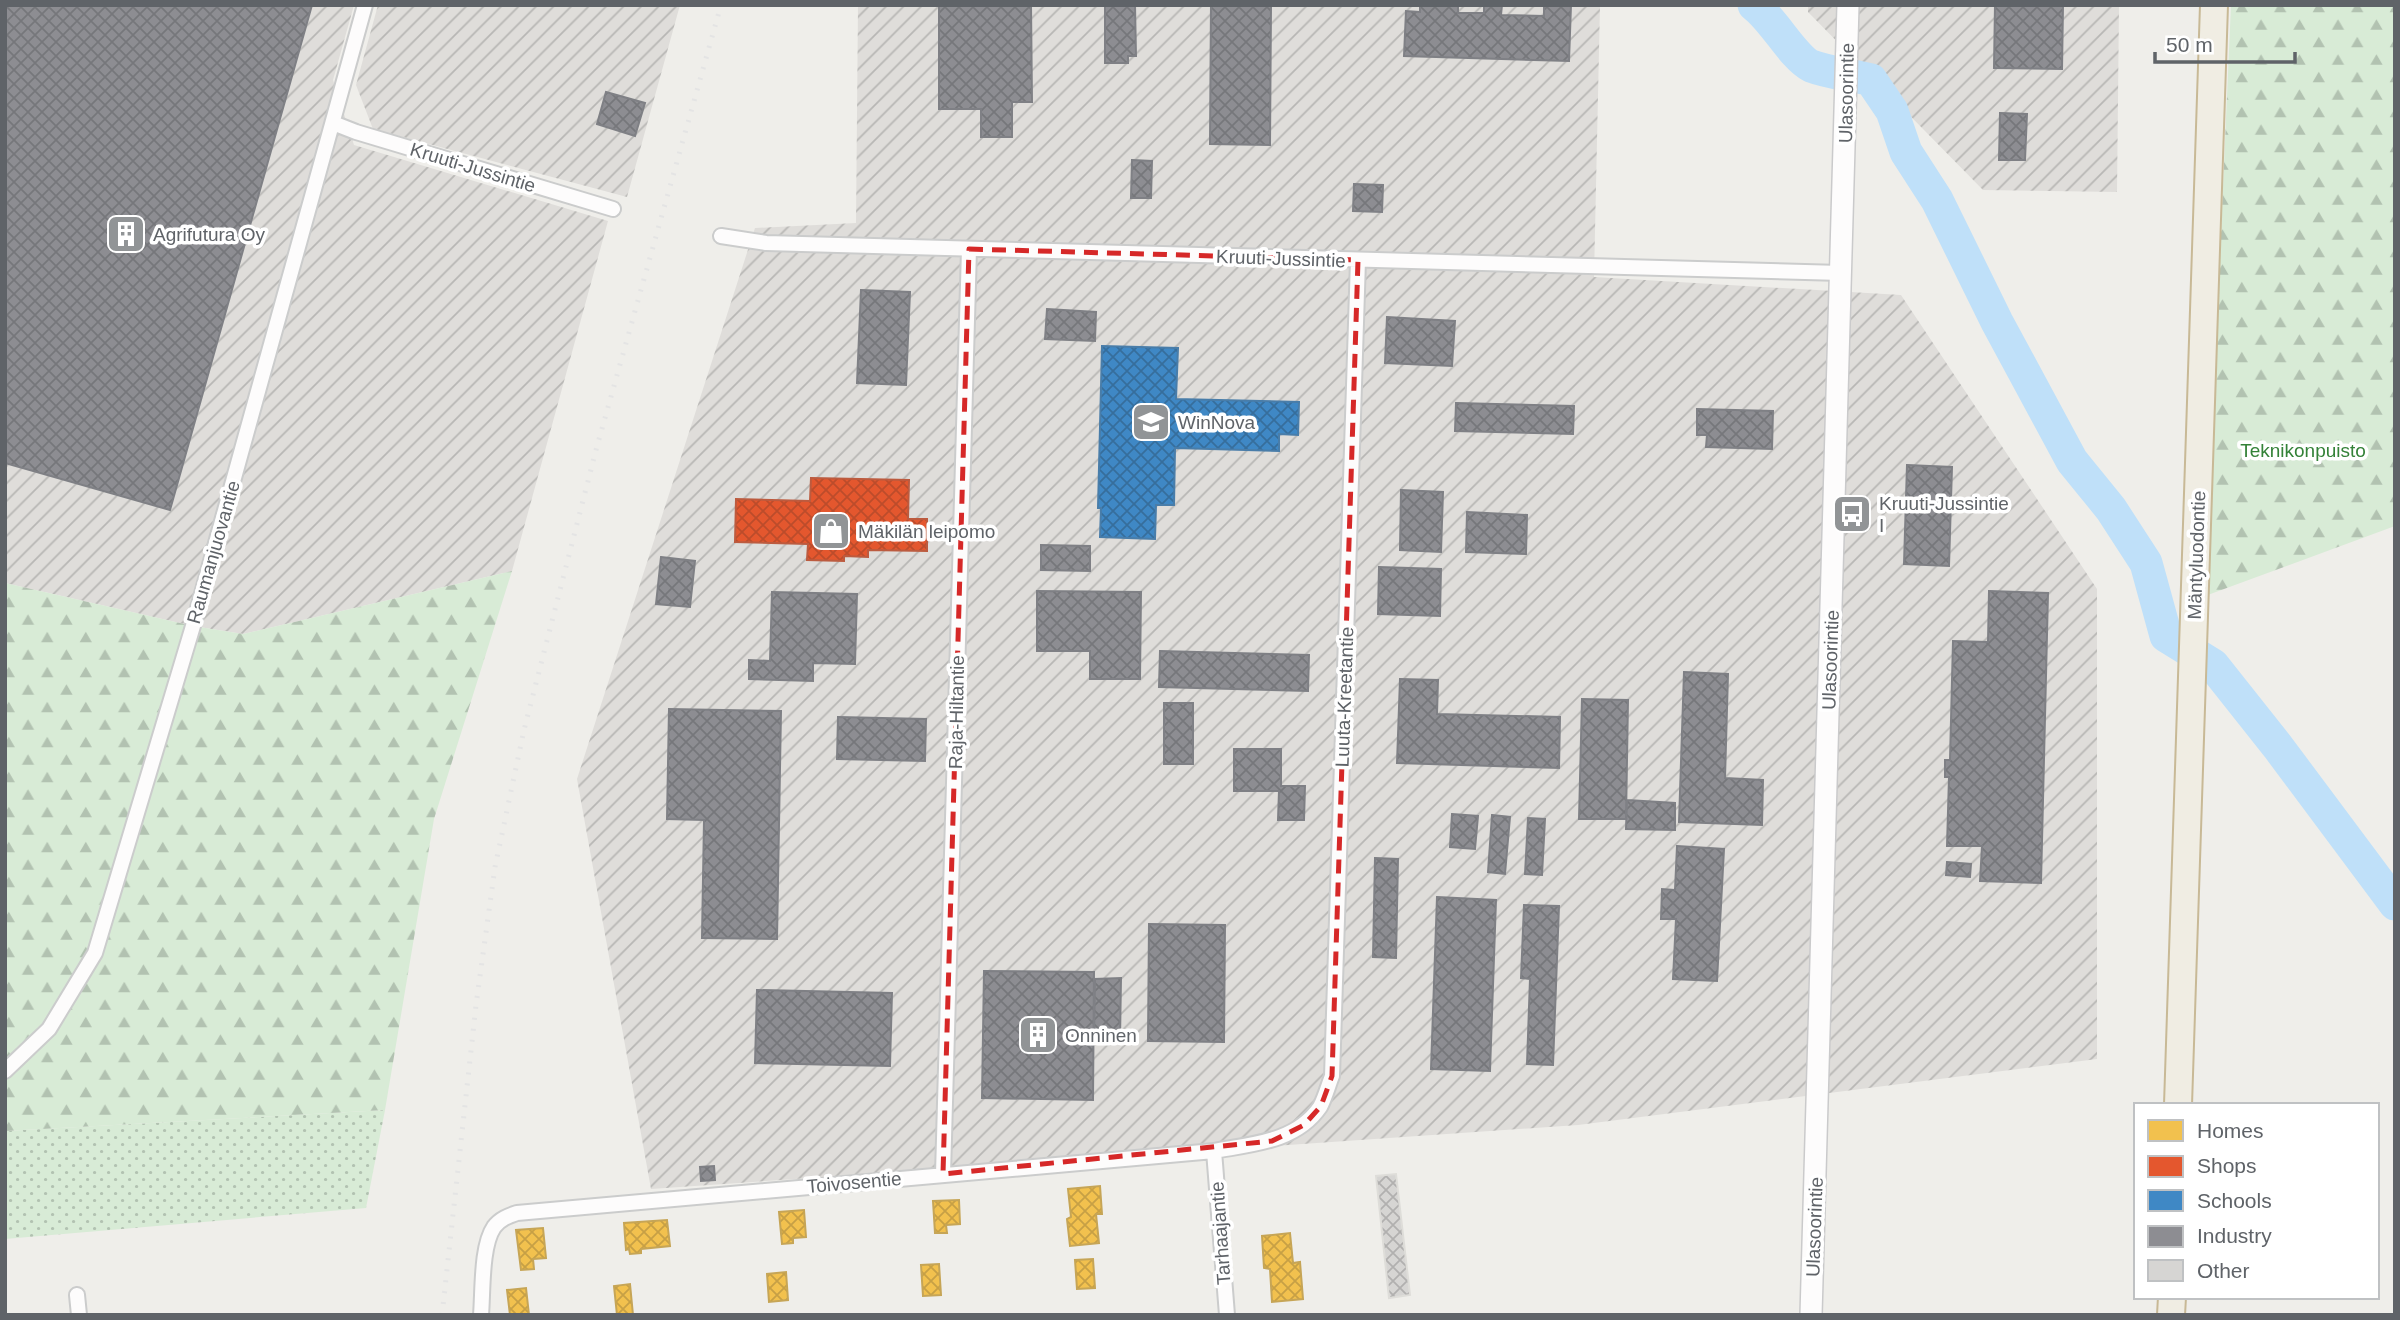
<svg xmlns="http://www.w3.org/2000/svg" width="2400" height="1320" font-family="Helvetica,sans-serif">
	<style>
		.industrial { fill: url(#industrial-furrows) }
		.grass { fill: url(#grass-dots) }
		.forest { fill: url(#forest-firs) }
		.homes { fill: url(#homes-cross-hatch); stroke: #c6a556; stroke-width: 2 }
		.shops { fill: url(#shops-cross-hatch); stroke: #bc5b3f; stroke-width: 2 }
		.schools { fill: url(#schools-cross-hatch); stroke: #497da9; stroke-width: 2 }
		.industry { fill: url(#industry-cross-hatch); stroke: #7f8085; stroke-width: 2 }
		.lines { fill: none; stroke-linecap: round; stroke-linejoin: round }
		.river { stroke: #bfe0f9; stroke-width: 33 }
		.building { fill: url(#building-cross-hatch); stroke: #deddd9; stroke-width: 2 }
		.street-casing { stroke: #cbcccc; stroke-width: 18 }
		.secondary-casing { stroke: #cacacb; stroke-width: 24 }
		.highway-casing { stroke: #c8b996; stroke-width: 30 }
		.street { stroke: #fdfcfc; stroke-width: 14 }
		.secondary { stroke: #fdfcfc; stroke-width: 21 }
		.highway { stroke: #f0ede3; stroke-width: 26 }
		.rail { stroke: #e4e4e4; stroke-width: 5; stroke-dasharray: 2 9; stroke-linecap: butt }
		.marked { fill: none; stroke: #d62828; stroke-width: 5; stroke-dasharray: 14 9; stroke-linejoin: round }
		.labels { text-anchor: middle; stroke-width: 7; stroke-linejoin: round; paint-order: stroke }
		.street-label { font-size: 19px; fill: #5f6368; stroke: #fff }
		.poi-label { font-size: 19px; fill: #5f6368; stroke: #fff; text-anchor: start }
		.park-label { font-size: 19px; fill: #348238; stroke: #fff }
	</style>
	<defs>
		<pattern id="industrial-furrows" width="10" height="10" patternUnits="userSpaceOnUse" patternTransform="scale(1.75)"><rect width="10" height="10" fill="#dfddda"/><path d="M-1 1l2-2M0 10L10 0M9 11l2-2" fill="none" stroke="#b8b7b5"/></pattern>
		<pattern id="grass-dots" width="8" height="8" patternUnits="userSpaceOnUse" patternTransform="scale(1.75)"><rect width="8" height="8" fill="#d8ebd6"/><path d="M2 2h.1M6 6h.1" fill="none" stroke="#b2c2b1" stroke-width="1.8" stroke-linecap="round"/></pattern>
		<pattern id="forest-firs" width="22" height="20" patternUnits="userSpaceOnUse" patternTransform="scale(1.75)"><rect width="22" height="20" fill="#d8ebd6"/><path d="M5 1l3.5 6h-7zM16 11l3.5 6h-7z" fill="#b2c2b1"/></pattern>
		<pattern id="homes-cross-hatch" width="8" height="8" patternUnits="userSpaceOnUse" patternTransform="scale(1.75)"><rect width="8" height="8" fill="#f2c14e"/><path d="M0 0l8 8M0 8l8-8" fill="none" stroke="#c7a045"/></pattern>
		<pattern id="shops-cross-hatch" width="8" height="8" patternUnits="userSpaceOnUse" patternTransform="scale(1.75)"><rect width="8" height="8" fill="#e4572e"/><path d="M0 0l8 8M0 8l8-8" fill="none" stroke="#bc4c2b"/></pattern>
		<pattern id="schools-cross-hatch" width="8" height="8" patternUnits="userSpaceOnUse" patternTransform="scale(1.75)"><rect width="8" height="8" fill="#3f88c5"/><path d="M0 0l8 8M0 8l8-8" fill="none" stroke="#366e9c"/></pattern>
		<pattern id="industry-cross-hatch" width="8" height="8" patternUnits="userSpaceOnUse" patternTransform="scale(1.75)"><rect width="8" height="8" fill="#8d8d92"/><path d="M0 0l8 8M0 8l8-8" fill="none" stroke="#76777b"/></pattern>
		<pattern id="building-cross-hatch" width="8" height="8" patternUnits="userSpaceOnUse" patternTransform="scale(1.75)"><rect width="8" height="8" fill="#d6d5d3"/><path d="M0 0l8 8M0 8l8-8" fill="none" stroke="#b1b0af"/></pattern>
	</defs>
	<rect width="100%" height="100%" fill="#efeeea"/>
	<path class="industrial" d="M5,5h349l-21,75 21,65 254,76 -96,350 -269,63 -50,-8 -188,-43z
		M378,5h302l-53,192 -254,-68 -17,-44z
		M858,5h742l-6,272 307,18 196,294v470l-519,66 -927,64 -74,-410 178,-551 101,-5z
		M1808,5h311l-2,187 -134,-2 -175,-178z"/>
	<path class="grass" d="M385,1110l-19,98 -361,31v-108z"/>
	<path class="forest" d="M2231,5h164v521l-190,70z
		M512,571l-78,248 -49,291 -380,21v-548l188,43 50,8z"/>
	<path class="homes" d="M1100,1186l2,28h-6l3,29 -29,3 -3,-27 4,-2 -3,-28z
		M959,1200l1,24 -14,1 1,8h-12l-2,-32z
		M804,1210l2,27 -13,1v5l-11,1 -3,-32z
		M667,1220l3,26 -29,3v4l-11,1 -1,-5 -3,1 -2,-27z
		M543,1228l3,30 -13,1 1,10 -13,1 -5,-40z
		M1290,1233l3,30 7,-1 3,37 -31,3 -2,-33 -6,-1 -2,-32z
		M1093,1259l2,29 -18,1 -2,-29z
		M939,1264l2,31 -18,1 -2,-31z
		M786,1272l2,28 -19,2 -2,-28z
		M630,1284l3,31h-16l-3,-29z
		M526,1288l3,27h-19l-3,-25z"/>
	<path class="shops" d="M811,478l98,2 -1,39h19v32l-59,-1v7l-24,-1v5l-37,-1 1,-16 -73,-2 1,-43 74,2z"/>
	<path class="schools" d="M1102,346l76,2 -2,51 123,3 -1,33 -19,-1v17l-104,-3 -1,57h-18l-1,34 -55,-2 1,-29h-3z"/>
	<path class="industry" d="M5,5h307l-142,505 -165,-47z
		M939,5h92l1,97h-20v35h-31v-28h-42z
		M1105,5h30l1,51h-8v7h-23z
		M1211,5h60l-1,140 -60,-1z
		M1420,5h38v8h26v-8h18l-1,10 43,1v-11h27l-2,56 -165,-5 2,-45 14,1z
		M1995,5h68l-1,64 -68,-1z
		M606,92l39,11 -10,33 -38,-12z
		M2000,113l27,1 -2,46h-26z
		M1132,160l20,1 -1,37h-20z
		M1354,184l29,1 -1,27 -29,-1z
		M861,290l49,2 -4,93 -49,-2z
		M1047,309l49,3 -1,29 -50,-2z
		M1387,317l68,4 -3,45 -67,-3z
		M1456,403l118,3 -1,28 -118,-3z
		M1697,409l76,2 -1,38 -66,-2 1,-12h-10z
		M1907,465l45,2 -3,99 -45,-2z
		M1401,490l42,2 -2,60 -41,-2z
		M1467,512l60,3 -1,39 -60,-2z
		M1041,545l49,1v25l-49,-1z
		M661,557l34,4 -5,46 -34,-3z
		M1379,567l62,2 -1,47 -62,-2z
		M1037,591l104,1 -1,87h-50v-28h-53z
		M1989,591l59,2 -7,290 -61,-2 2,-35h-35l2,-69h-4v-17h5l3,-119 35,1z
		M772,592l85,2 -2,70 -42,-1v18l-64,-2v-19l21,1z
		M1160,651l149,4 -1,36 -149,-4z
		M1684,672l44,2 -3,104 38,2 -1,45 -83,-3z
		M1400,679l38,1 -1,34 123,3 -1,51 -162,-5z
		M1582,699l46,1 -2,119h-47z
		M1164,703h29v61h-29z
		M669,709l112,2 -4,228 -75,-1 2,-118 -37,-1z
		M838,717l88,2 -1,42 -88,-2z
		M1234,749h47v37h24l-1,34h-26l1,-29h-45z
		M1627,800l48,3v27l-49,-1z
		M1452,814l26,2 -3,33 -25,-2z
		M1492,815l18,2 -5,57 -17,-2z
		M1528,818l17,1 -3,56 -17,-1z
		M1677,846l47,3 -7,132 -44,-2 3,-60h-15l1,-30 13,1z
		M1375,858l23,1 -2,99 -23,-1z
		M1947,862l24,2 -1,13 -24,-2z
		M1437,897l59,3 -6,171 -59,-2z
		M1524,905l35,1 -6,159 -26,-1 3,-85 -9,-1z
		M1149,924l76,1 -1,117 -76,-1z
		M984,971l110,1 -1,128 -111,-2z
		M1121,978l-1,62h-26l1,-61z
		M757,990l135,3 -2,73 -135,-3z
		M714,1166l1,14 -14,1 -1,-14z"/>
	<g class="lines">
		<path class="river" d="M1754,5c20,15 39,52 57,61 18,7 42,9 60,14l21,31 14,41 31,48 60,122 75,139 39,48 35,54 20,73 47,29 65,82 117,157"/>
	</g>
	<path class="building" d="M1396,1174l14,121 -21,3 -13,-122z"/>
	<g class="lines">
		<defs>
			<path id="street" d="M333,123l23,9 257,77
				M721,236l45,7 1075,30
				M5,1071l44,-42 46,-76 98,-327 172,-621
				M1214,1151l13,164
				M943,1174l26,-925
				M77,1295l2,20
				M481,1315c2,-24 0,-69 13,-88 6,-8 14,-11 23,-14l697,-62c38,-7 82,-9 106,-44 5,-9 8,-21 12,-31l26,-816"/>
			<path id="secondary" d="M1811,1315l37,-1310"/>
			<path id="highway" d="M2178,1105l36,-1100
				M2171,1315l1,-18"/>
		</defs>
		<use href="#street" class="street-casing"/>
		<use href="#secondary" class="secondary-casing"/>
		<use href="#highway" class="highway-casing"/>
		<use href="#street" class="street"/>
		<use href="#secondary" class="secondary"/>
		<use href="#highway" class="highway"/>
		<path class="rail" d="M442,1315l34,-310 19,-138 29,-137 72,-280 125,-445"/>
	</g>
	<path class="marked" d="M969,249l389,11 -26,816 -11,30 -17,19 -32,16 -329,33z"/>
	<defs>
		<symbol id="building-square" viewBox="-11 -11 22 22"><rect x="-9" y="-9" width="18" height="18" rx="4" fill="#919496" stroke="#fff"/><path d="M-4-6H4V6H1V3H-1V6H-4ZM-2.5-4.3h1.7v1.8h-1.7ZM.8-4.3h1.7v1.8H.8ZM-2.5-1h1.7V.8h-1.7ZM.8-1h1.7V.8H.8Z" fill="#fff"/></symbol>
		<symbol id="school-square" viewBox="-11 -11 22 22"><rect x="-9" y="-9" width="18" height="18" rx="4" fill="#919496" stroke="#fff"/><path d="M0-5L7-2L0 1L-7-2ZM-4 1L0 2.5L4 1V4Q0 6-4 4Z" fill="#fff"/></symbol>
		<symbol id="bus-square" viewBox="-11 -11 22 22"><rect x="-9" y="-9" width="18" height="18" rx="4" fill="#919496" stroke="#fff"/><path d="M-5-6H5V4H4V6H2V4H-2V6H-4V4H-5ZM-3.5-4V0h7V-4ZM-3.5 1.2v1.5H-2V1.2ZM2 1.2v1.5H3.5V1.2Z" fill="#fff"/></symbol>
		<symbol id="shop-square" viewBox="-11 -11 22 22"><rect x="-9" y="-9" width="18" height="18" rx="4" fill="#919496" stroke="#fff"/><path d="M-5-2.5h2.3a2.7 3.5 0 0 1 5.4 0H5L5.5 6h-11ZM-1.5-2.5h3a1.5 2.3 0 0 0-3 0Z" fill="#fff"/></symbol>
	</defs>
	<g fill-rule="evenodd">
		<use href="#building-square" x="104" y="212" width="44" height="44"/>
		<use href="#school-square" x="1129" y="400" width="44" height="44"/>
		<use href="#bus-square" x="1830" y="492" width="44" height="44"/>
		<use href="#shop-square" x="809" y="509" width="44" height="44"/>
		<use href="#building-square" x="1016" y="1013" width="44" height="44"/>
	</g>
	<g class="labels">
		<g class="street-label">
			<text transform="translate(1846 93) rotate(-89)" y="7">Ulasoorintie</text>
			<text transform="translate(473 167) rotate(17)" y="7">Kruuti-Jussintie</text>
			<text transform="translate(1281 258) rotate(2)" y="7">Kruuti-Jussintie</text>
			<text transform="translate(213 552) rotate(-74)" y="7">Raumanjuovantie</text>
			<text transform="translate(2196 555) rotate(-88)" y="7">Mäntyluodontie</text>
			<text transform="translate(1830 660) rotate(-88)" y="7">Ulasoorintie</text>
			<text transform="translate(1344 697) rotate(-88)" y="7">Luuta-Kreetantie</text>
			<text transform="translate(956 712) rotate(-89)" y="7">Raja-Hiltantie</text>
			<text transform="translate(854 1182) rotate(-5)" y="7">Toivosentie</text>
			<text transform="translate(1814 1227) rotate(-88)" y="7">Ulasoorintie</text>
			<text transform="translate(1220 1233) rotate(-94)" y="7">Tarhaajantie</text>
		</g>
		<g class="poi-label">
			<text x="153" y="241">Agrifutura Oy</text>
			<text x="1178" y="429">WinNova</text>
			<text x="1879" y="510">Kruuti-Jussintie<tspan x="1879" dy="22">I</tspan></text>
			<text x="858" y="538">Mäkilän leipomo</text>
			<text x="1065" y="1042">Onninen</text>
		</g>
		<g class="park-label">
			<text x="2303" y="457">Teknikonpuisto</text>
		</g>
	</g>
	<rect width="2400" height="1320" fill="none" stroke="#5f6368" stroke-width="14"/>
	<rect x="2134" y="1103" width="245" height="196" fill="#ffffff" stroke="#bfc1c3" stroke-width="2"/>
	<rect x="2148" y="1120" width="35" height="21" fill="#f2c14e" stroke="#bfc1c3" stroke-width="2"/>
	<text x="2197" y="1138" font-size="21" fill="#5f6368">Homes</text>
	<rect x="2148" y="1156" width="35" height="21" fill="#e4572e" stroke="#bfc1c3" stroke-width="2"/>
	<text x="2197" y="1173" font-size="21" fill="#5f6368">Shops</text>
	<rect x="2148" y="1190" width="35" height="21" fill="#3f88c5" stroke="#bfc1c3" stroke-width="2"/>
	<text x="2197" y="1208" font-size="21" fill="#5f6368">Schools</text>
	<rect x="2148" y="1226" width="35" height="21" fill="#8d8d92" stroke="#bfc1c3" stroke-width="2"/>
	<text x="2197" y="1243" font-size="21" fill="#5f6368">Industry</text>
	<rect x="2148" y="1260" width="35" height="21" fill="#d6d5d3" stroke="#bfc1c3" stroke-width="2"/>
	<text x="2197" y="1278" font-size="21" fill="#5f6368">Other</text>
	<path d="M2155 52v10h140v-10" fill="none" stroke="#5f6368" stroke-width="3.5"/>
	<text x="2166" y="52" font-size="21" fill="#5f6368" stroke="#ffffff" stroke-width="5" paint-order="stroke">50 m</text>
</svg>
